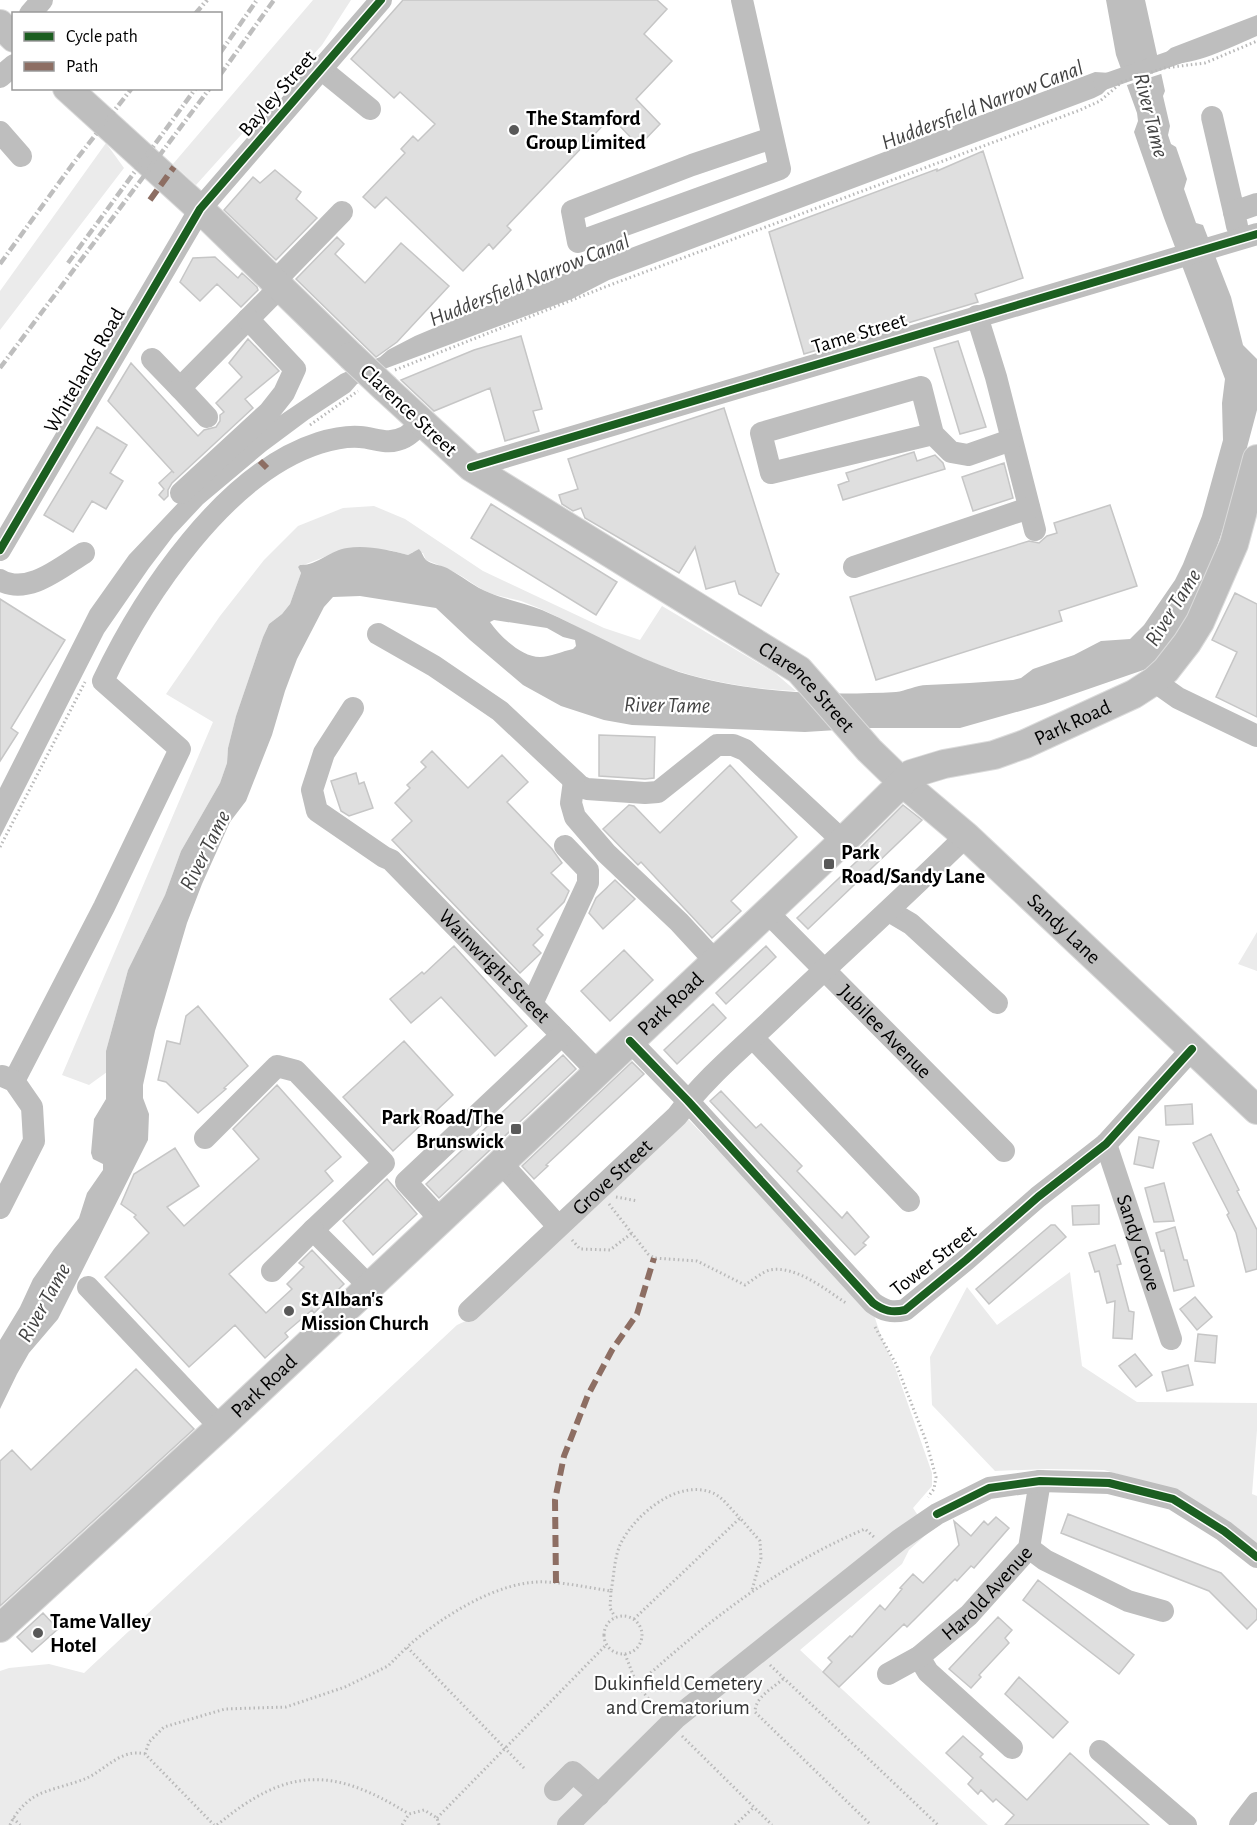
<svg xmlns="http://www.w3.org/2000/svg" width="1257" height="1825" font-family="'Alegreya Sans',sans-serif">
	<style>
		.green { fill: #ebebeb }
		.water { fill: #bebebe; fill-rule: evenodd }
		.pier { fill: #fff }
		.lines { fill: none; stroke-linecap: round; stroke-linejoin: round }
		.canal { stroke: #bebebe; stroke-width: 16 }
		.building { fill: #dfdfdf; stroke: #c6c6c6; stroke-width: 1.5 }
		.major-casing { stroke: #dbdbdb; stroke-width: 30 }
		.path { stroke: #b9b9b9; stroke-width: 3; stroke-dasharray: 1.5 3; stroke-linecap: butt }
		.minor { stroke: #bebebe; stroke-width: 22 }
		.major { stroke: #bebebe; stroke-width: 28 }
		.rail { stroke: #bebebe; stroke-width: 4.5; stroke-dasharray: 9 3 1.5 3; stroke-linecap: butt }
		.major-bridge-casing { stroke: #dbdbdb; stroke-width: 30; stroke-linecap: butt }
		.major-bridge { stroke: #bebebe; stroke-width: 28 }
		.quiet { stroke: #8d6e63; stroke-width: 6; stroke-dasharray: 12 6; stroke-linecap: butt }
		.cycleway-casing { stroke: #fff; stroke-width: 11 }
		.cycleway { stroke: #1b5e20; stroke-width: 8 }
		.poi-dot { fill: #595959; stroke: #fff; stroke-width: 2 }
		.labels { text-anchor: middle; stroke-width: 4.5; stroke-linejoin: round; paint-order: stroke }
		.street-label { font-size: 21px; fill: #000; stroke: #fff }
		.poi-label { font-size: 21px; font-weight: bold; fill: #000; stroke: #fff; text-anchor: start }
		.park-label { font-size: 21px; fill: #323232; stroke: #fff }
		.water-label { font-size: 22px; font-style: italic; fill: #434343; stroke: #fff }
	</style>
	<rect width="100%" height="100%" fill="#fff"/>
	<path class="green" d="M313,0h38l-29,45 -126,140 -23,-21z
		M106,143l18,25 -124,162v-39z
		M374,506l31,13 78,52 121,57 36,12 22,-34 113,67 21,18c-49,-2 -97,-11 -142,-28 -46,-17 -87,-45 -133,-62 -10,-3 -21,-4 -31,-8 -10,-4 -18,-10 -27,-16 -12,-7 -24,-12 -37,-17l-3,-7 -10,-1 -5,3 -19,-5 -41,-2 -50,19 3,6 -11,31 -8,10 -13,10 -6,13 -27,79 -8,32 -1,15 -7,20 -39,68 -16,44 -37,75 -22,81 1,21 -18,13 -27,-10 151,-353 -47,-28 54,-78 44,-56 34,-34 45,-18z
		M1257,932v39l-19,-7z
		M687,1118l186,194 9,27 13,28 37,106v13l-19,22 16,24 -20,18 -7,14 -102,86 188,175h-988v-154l9,-3 40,-4 35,9 373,-348 15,-7z
		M1070,1272l12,94 55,36 120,1v27l-5,64 5,2v50l-78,-54 -75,-22 -57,-1 -52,2 -63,-66 -2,-48 37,-70 30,38z"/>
	<path class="water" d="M1106,0h39l20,91 -2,5 7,30 -2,9 3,9 5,3 11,32 -3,10 12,34 7,2 28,72 12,48 14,14v51l-24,90 -23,67 -19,45 -36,54 -110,38 -85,24h-91l-64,4 -173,-7 -28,-5 -43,-14 -38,-21 -53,-45 -34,-32 -76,-12 -27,1 -9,10 -27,52 -12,32 -13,44 -26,66 -16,21 -28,62 -15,39 -32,108 -12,54v13l6,16 -1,26 -90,179 -29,34 -12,21 -17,35v-69l20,-33 13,-28 21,-30 25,-31 8,-25 16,-23v-6l-10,-5 -2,-6 3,-34 12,-20v-48l22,-81 37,-75 16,-44 39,-68 7,-20 1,-15 8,-32 27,-79 6,-13 13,-10 8,-10 11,-31 -3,-6 2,-2c16,1 31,-15 47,-17 20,-3 42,2 61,7l11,-6c3,3 4,8 7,11 4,4 15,5 21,8 15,8 27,19 43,25 17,7 35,10 52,17 46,20 89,46 137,62 68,21 146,24 217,20 10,-1 20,-7 31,-7 28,-1 57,-3 86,-5l8,-2 12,-9 41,-14 27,-14 29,-2 14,-14 31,-45 8,-16 19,-48 21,-76 -1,-37 3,-24 -61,-161 -30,-86 4,-11 -1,-8 -21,-58zM494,620l53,8 16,9 12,3 1,6 -3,3c-10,2 -23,8 -33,8 -19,0 -40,-21 -50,-35z
		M1257,15v21c-24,10 -70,34 -95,26l1,-7 8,-7z
		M1095,72l16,1 9,3 -18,18 -8,4 -485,182 -37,19 -185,69 -30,16 -7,8 -41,27 -43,32 -63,53 -29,31 -25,33 -45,65 -104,204v-49l90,-178 39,-55 85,-90 34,-28 93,-63 39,-17 8,-7 27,-14 150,-63z"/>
	<path class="pier" d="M1161,58l3,15 -40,13 -5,-14z"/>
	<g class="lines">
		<path class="canal" d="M1101,83l83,-29"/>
	</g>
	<path class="building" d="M403,0h254l10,9 -23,25 28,27 -36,38 24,25 -21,22 -28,-29 -104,109 4,4 -18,19 -4,-5 -26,27 -77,-74 -11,11 -12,-11 42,-44 -4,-4 12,-13 5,5 17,-17 -35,-32 -6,6 -43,-39z
		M983,151l40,127 -48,16 3,8 -174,52 -35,-122 168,-63v2z
		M275,170l26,22 -5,7 21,19 -41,42 -52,-50 29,-33 7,6z
		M337,237l7,7 -9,10 30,29 36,-40 48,43 -52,56 -21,15 -80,-78z
		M215,257l23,21 4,-5 15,14 1,3 -17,17 -24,-23 -17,17 -20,-19 13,-24z
		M521,336l21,73 -9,2 6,20 -34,10 -15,-53 -56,23 -33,-31 73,-30z
		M248,339l31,32 -34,28 8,9 -81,75 -4,7v6l-4,4 -5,-5 5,-6 -5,-6 13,-12 2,2 -66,-72 23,-38 67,73 6,-6 12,-3 4,-6v-6l4,-3 -8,-9 26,-26 -13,-14z
		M958,341l28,86 -26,7 -26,-86z
		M724,408l52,164 3,2 -18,32 -22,-12 -4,-13 -29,8 -11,-42 -16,26 -94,-55 -4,-10 -8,3 -11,-7 -3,-9 19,-6 -10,-30z
		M97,427l30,18 -17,28 13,8 -17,28 -14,-8 -19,31 -29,-17z
		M914,452l3,9 18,-6 8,8 2,6 -102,31 -5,-15 11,-4 -3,-8z
		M1004,463l9,35 -40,13 -11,-34z
		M491,504l126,78 -21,33 -125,-77z
		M1110,505l27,81 -78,25 3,10 -186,59 -26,-83 179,-56 10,2 8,-7 10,-3 -3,-10z
		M1235,593l22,11v113l-41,-20 21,-45 -25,-12z
		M0,599l65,41 -54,88 7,5 -18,28z
		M599,735l56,2 -1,41 -9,1 -46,-3z
		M432,751l36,37 34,-33 26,27 -21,20 45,47 10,14 -11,10 18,18 -5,11 -27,27 6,6 -10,10 8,8 -21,20 -128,-133 20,-19 -17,-18 15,-15 -3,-3 19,-18 -5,-5z
		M730,765l67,72 -66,64 10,10 -29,27 -71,-76 -3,3 -35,-36 26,-24 5,1 26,27z
		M356,773l3,11 5,-2 9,26 -24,8 -8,-5 -10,-30z
		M903,805l19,15 -114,109 -11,-11 60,-57 -5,-5z
		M615,880l20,19 -32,30 -14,-16 7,-15z
		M454,946l73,80 -32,30 -54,-59 -30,26 -21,-24 32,-27 2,2z
		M766,946l10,11 -50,47 -10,-11z
		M624,950l29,30 -43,41 -29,-30z
		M713,1004l13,14 -49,46 -13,-14z
		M198,1006l50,60 -24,22 2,1 -28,24 -32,-31 -8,-2 9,-39 13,3 6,-28z
		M404,1041l49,54 -60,56 -50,-54z
		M563,1055l13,14 -137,129 -13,-14z
		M632,1062l12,12 -98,91 2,1 -14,13 -12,-13z
		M277,1085l64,72 -16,14 8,10 -104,93 37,39 26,-24 -5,-5 17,-17 -5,-4 13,-13 32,34 -30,29 -2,-3 -27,23 3,4 -23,21 -30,-33 -46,42 -84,-90 44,-44 -15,-16 2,-2 -15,-11 13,-30 41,-26 24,38 -32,21 17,19 75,-67 -26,-30z
		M721,1091l35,37 5,-4 41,42 -5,5 45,47 5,-6 22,25 -6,6 3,2 -11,10 -145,-154z
		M1192,1104l1,20 -27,1 -1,-19z
		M1211,1134l28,56 -2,1 20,39v39l-11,3 -10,-39 -9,-18 2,-2 -36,-70z
		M1139,1137l20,4 -6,27 -19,-4z
		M387,1179l30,35 -44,41 -30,-34z
		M1164,1183l10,38 -20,1 -9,-34z
		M1099,1205v19l-26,1 -1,-19z
		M1051,1225h4l11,12 -77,67 -13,-15z
		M1175,1227l9,33h3l7,26 -20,5 -10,-41 -3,1 -5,-18z
		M1115,1245l6,19 -4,1 12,46 5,1 -2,27 -19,-1 2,-37 -8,2 -8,-32 -4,1 -6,-19z
		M1195,1297l17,20 -15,13 -17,-21z
		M1198,1334l19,2 -2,27 -20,-2z
		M1135,1354l17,21 -16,12 -17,-21z
		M1188,1365l5,20 -26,6 -5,-19z
		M136,1369l58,60 -194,177v-145l12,-11 19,20z
		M1068,1514l153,59 36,37v9l-10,10 -38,-38 -148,-58z
		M996,1517l13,11 -35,40 -3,-2 -14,15 -2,-2 -48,48 -3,-3 -65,63 -16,-15 9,-10 -4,-4 22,-22 2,1 28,-32 5,5 17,-21 -2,-1 13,-14 10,9 36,-38 -5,-24 17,15 13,-15 4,4z
		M1038,1580l96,75 -15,19 -96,-74z
		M43,1613l15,16 -26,23 -15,-15z
		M998,1617l14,13 -7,8 4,5 -30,32 2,2 -10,11 -22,-19z
		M1019,1677l49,45 -15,16 -48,-44z
		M963,1736l20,18 -3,3 47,43 43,-47 79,72h-144l9,-10 -18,-16 -3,3 -12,-12 -3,4 -10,-10 5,-6 -27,-25z"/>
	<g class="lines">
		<defs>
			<g id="major">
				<path d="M0,24l14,14"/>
				<path d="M67,88l133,121 151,147"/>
				<path id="s6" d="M386,389l85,78 328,203 70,80 33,32 64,54 291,274"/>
				<path id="s7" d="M0,1628l220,-201 281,-264 342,-322 68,-67 33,-10 50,-9 31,-11 109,-50 20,-13 12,-11 21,-27 13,-21 34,-78 23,-85"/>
			</g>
		</defs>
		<use href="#major" class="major-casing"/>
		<path class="path" d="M395,370l215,-85 470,-175 20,-9 22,-19 42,-14 41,-5 52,-22
			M310,425l48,-34
			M0,847l85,-165
			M616,1197l22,4
			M609,1204l39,50 6,4 43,3 48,24c8,-5 17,-13 25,-15 26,-5 56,20 76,33
			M572,1240l8,9 30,1 22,-17
			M875,1327l21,37 30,77 10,36 -2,12 -6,8
			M611,1591l-1,17 5,9
			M604 1635a19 19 0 1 1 38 0a19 19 0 1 1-38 0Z
			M634,1619l106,-101 20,23 1,17 -9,32
			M625,1654l12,31 22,26
			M770,1665l168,160
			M783,1679c-10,9 -28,18 -28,33l116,113
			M637,1685c70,-63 140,-119 228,-156l10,9
			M682,1736l90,89
			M145,1754l4,-12 15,-15 61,-18 61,-2 59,-20 43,-21 19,-19
			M524,1768l-117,-121c34,-30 93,-68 140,-65 21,1 43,6 64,9 3,-14 3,-32 9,-46 14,-30 58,-67 93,-52 10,4 19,18 27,25
			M13,1818l7,7
			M437,1818l169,-173
			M10,1825c4,-10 14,-22 24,-28 13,-8 37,-12 53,-19 19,-9 35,-30 58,-24l69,71
			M217,1825c70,-58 115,-59 192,-11
			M402,1825l7,-11 15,-4 13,8 2,7
			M735,1825l19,-18"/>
		<g class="minor">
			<path d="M742,0l38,169 -202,73 -6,-31 120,-46 80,-27"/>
			<path d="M30,14l12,-14"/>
			<path d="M321,69l49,40"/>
			<path d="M0,77l14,-12"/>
			<path d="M1212,117l22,95"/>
			<path d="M0,132l21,24"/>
			<path d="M1237,226l-3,-14 23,-8"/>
			<path d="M274,282l68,-70"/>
			<path d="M977,316l19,61 39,153"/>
			<path d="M152,359l28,29 100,-101"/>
			<path d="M180,388l27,29"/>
			<path d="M933,434l-12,-47 -160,46 10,40 162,-39 18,18 17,3 43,-15"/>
			<path d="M471,467l786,-233"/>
			<path d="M181,493l88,-81 15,-19 11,-24 -47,-50"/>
			<path d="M0,550l200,-341 181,-209"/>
			<path d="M854,567l175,-59"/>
			<path d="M0,580c28,16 61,-13 84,-27"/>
			<path d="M378,634l56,32 66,45 80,75 7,3 58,4 13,-1 59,-47h16l12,5 98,91"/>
			<path d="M1154,681l24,17 79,38"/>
			<path id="s1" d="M353,708l-29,45 -12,37 5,21 67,46 7,3 206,211"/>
			<path d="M574,781l-3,22 4,14 31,36 73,69 36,39"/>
			<path d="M889,911l22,13 86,79"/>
			<path id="s2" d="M767,912l237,239"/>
			<path d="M532,1004l56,-121v-13l-23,-24"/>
			<path d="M753,1038l156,163"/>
			<path d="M630,1041l58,60 185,202c11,8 19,10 32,7l61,-50 72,-63 68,-53 86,-95"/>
			<path d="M14,1081l90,-174 76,-158 -77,-68c41,-86 122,-208 216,-238 13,-4 28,-7 41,-6 16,1 28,9 45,0 6,-3 12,-10 17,-14"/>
			<path d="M205,1138l72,-72 19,5 88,92 -71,67 57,57"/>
			<path id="s3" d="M1106,1144l65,195"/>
			<path d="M501,1163l57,63"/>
			<path d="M0,1208l34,-67 -2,-34 -18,-26 -12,-5"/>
			<path d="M441,1220l-35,-38 156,-147"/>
			<path d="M272,1271l41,-41"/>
			<path d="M88,1287l132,140"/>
			<path id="s4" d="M469,1311l208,-195c25,-34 59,-63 90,-92 66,-63 134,-124 199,-188"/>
			<path d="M1029,1548l16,12 83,41 35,10"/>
			<path d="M919,1657l9,15 84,76"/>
			<path id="s5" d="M888,1674l31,-17 50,-42 60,-67 11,-67"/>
			<path d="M1100,1751l86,74"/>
			<path d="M555,1790l18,-18 26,23"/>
			<path d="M568,1825l108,-107 223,-178 38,-26 52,-26 51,-7 69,2 64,16 51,32 33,26"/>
			<path d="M1240,1825l17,-22"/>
		</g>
		<use href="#major" class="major"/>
		<path class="rail" d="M195,14l12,-14
			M220,53l37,-53
			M220,75l54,-75
			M68,263l128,-175
			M0,264l72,-99 60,-77
			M0,368l210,-280"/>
		<defs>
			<path id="major-bridge" d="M351,356l35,33"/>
		</defs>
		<use href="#major-bridge" class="major-bridge-casing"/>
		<use href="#major-bridge" class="major-bridge"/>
		<path class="quiet" d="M150,200l24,-33
			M260,461l7,7
			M556,1583l-1,-83 9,-44 24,-61 24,-45 25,-36 17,-56"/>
		<defs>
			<path id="cycleway" d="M471,467l786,-233
				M0,550l200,-341 181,-209
				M630,1041l58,60 185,202c11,8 19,10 32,7l61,-50 72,-63 68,-53 86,-95
				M937,1514l52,-26 51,-7 69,2 64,16 51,32 33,26"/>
		</defs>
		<use href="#cycleway" class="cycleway-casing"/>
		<use href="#cycleway" class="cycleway"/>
	</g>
	<g class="poi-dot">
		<circle cx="514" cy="130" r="6"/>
		<rect x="823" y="858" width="12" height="12" rx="3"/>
		<rect x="510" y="1123" width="12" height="12" rx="3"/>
		<circle cx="289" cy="1311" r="6"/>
		<circle cx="38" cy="1633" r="6"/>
	</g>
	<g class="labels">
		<g class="street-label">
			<text transform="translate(277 93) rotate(-49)" y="7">Bayley Street</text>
			<text transform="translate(859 333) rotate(-17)" y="7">Tame Street</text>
			<text transform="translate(84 370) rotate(-60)" y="7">Whitelands Road</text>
			<text transform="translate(409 410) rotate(43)" y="7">Clarence Street</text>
			<text dy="7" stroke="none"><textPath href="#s6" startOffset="518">Clarence Street</textPath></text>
			<text dy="7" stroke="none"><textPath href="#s7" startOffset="1419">Park Road</textPath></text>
			<text dy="7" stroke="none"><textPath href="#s6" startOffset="872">Sandy Lane</textPath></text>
			<text dy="7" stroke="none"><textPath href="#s1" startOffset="351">Wainwright Street</textPath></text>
			<text dy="7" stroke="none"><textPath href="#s7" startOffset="916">Park Road</textPath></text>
			<text dy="7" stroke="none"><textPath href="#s2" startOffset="168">Jubilee Avenue</textPath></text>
			<text dy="7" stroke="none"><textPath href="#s4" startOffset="196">Grove Street</textPath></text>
			<text dy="7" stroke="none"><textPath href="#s3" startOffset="104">Sandy Grove</textPath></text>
			<text transform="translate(933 1260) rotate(-38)" y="7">Tower Street</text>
			<text dy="7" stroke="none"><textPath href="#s7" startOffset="358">Park Road</textPath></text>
			<text dy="7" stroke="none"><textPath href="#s5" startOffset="129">Harold Avenue</textPath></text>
		</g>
		<g class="poi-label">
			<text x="526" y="125">The Stamford<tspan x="526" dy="24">Group Limited</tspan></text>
			<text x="841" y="859">Park<tspan x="841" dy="24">Road/Sandy Lane</tspan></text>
			<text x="504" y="1124" text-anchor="end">Park Road/The<tspan x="504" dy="24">Brunswick</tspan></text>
			<text x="301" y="1306">St Alban's<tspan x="301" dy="24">Mission Church</tspan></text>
			<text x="50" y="1628">Tame Valley<tspan x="50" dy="24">Hotel</tspan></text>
		</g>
		<g class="park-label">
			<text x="678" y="1690">Dukinfield Cemetery<tspan x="678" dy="24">and Crematorium</tspan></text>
		</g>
		<g class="water-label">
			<text transform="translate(982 104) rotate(-21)" y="8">Huddersfield Narrow Canal</text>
			<text transform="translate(1152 115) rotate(76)" y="8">River Tame</text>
			<text transform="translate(529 279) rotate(-22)" y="8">Huddersfield Narrow Canal</text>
			<text transform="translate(1172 607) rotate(-58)" y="8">River Tame</text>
			<text transform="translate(667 704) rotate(1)" y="8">River Tame</text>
			<text transform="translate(204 850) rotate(-63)" y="8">River Tame</text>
			<text transform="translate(43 1302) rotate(-61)" y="8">River Tame</text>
		</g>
	</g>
	<rect x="12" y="12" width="210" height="78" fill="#ffffff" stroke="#999999" stroke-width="1.5"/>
	<rect x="24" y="32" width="30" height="9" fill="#1b5e20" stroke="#999999" stroke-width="1.5"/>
	<text x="66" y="42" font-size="18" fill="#000000">Cycle path</text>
	<rect x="24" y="62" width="30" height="9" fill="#8d6e63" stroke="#999999" stroke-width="1.5"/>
	<text x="66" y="72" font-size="18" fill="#000000">Path</text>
</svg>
